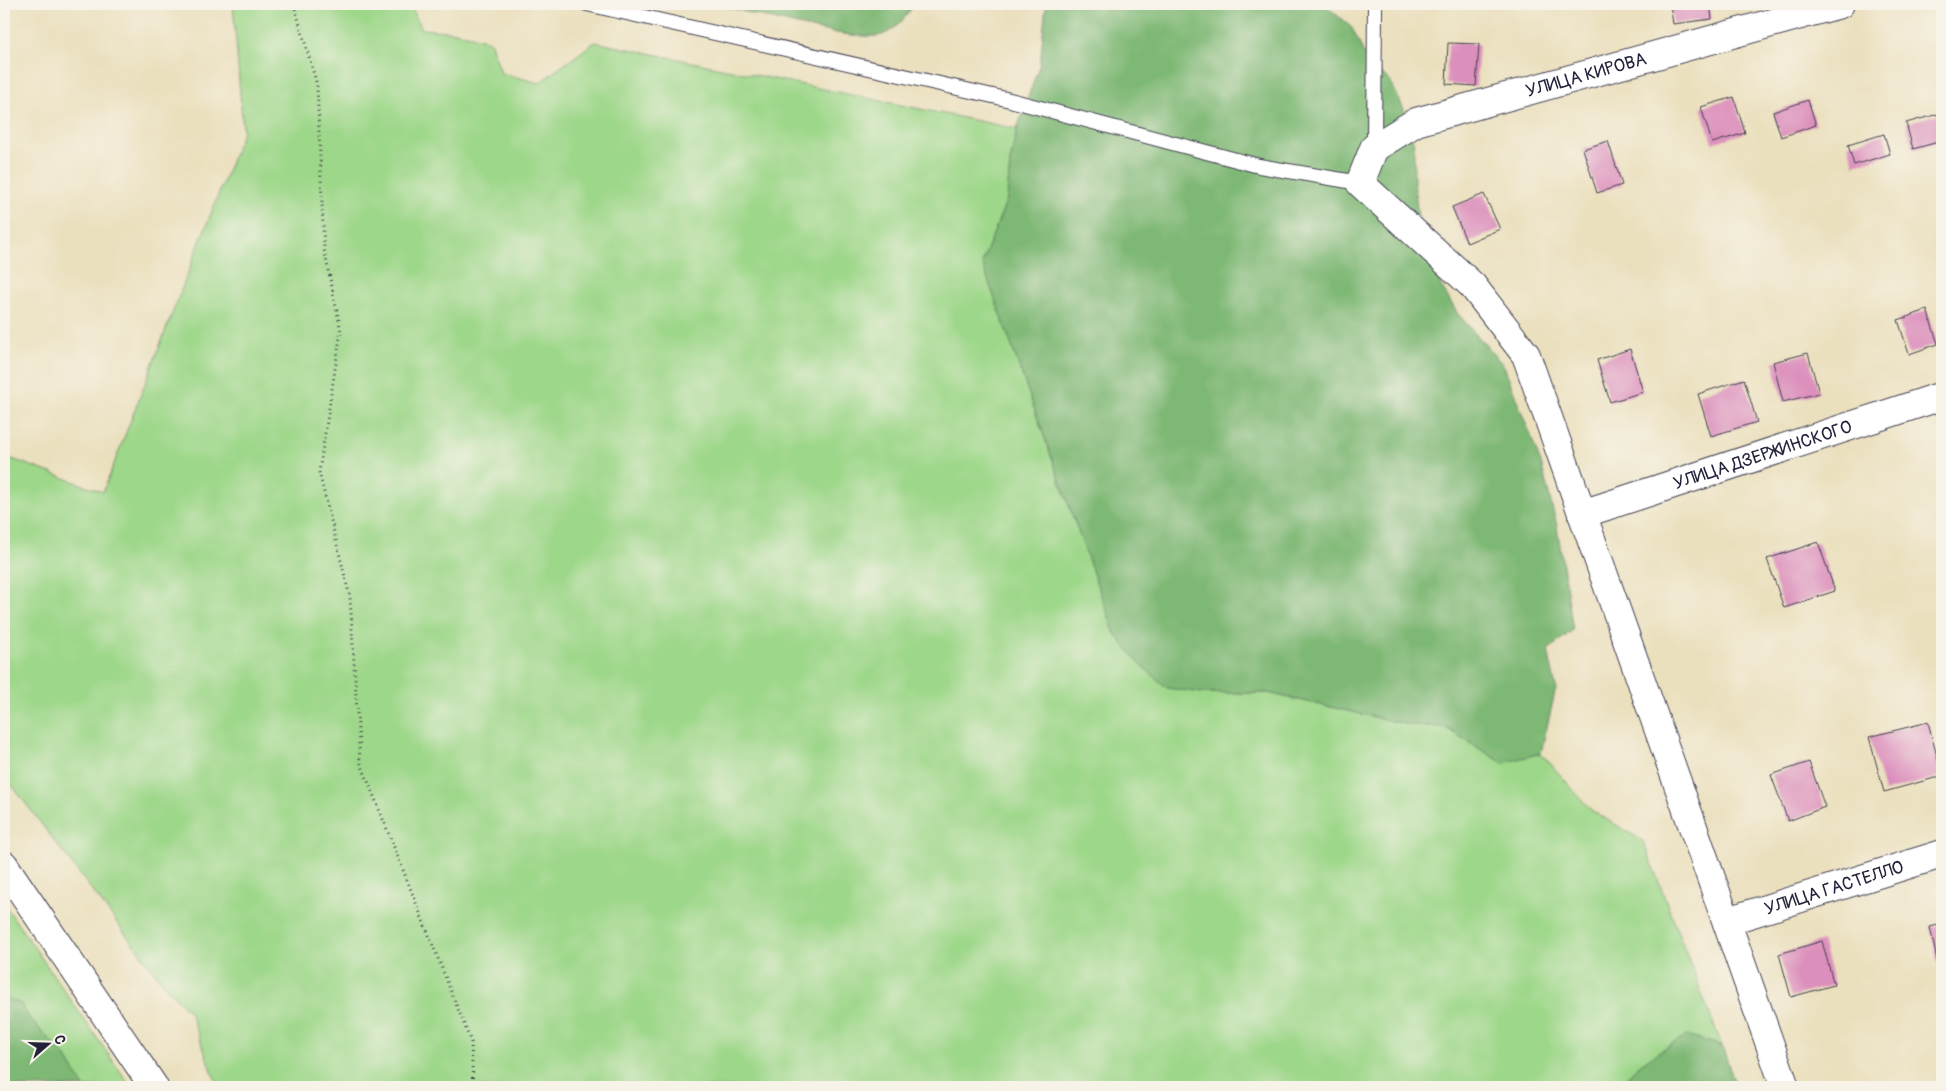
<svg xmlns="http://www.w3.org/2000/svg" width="1946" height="1091" font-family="Pangolin,sans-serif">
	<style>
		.green { fill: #9dd789; stroke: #607c62 }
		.forest { fill: #7eb875; stroke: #506d58 }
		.building { fill: #dc8fbc }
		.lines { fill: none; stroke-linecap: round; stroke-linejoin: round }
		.lane-casing { stroke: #403e4f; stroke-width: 16 }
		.street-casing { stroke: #403e4f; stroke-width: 30 }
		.path { stroke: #403e4f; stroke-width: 3; stroke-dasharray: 1 4; stroke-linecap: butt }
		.lane { stroke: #fff; stroke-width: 14 }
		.street { stroke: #fff; stroke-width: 28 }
		.labels { text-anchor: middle; stroke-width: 4; stroke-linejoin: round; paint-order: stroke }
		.street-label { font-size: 18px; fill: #22223b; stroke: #f7f3e8 }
	</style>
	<rect width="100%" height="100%" fill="#f7f3e8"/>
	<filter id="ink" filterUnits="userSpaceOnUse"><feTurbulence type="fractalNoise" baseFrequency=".02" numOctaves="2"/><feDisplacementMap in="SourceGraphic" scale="10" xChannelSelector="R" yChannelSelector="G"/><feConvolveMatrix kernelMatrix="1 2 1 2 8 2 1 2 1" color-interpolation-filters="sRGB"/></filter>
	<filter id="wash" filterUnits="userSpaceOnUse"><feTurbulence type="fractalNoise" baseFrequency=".0096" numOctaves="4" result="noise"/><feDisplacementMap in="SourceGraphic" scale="20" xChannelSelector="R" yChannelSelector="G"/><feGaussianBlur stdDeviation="1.12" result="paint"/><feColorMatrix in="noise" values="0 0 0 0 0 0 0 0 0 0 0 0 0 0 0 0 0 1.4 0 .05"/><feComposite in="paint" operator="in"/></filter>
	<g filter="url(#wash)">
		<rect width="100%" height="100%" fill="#ebe0be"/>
		<path class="green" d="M233,4h177l12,25 34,3 34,9 11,32 38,10 56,-41 422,87 -7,33 -3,37 -25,64 133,371 87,59h66l142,32 34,2 59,35 38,-9 50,57 52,31 79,205 -35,-11c-20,12 -57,31 -67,52h-1399l-7,-10 -24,-64 -24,-26 -162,-212v-319l99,36 140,-361z
			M4,904l127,183h-47l-19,-31 -36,-38 -8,-14 -17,-7z"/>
		<path class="forest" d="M714,4h200c-6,11 -19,27 -32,31 -31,8 -132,-23 -168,-31z
			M1046,4h132l4,5 27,-5h115l28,24 15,32 24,22 15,32 8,31v36l4,37 23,68 17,28 46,52 37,97 16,63 16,104 -25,20 8,38 -15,65 -38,10 -59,-36 -34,-2 -142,-32h-66l-35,-5 -26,-23 -26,-31 -133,-371 25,-64 3,-37 7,-33 23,-66z
			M4,997l17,7 8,14 36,38 19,31h-78l-2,-2z
			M1687,1035l35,11 14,41h-116c10,-21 47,-40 67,-52z"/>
		<g id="blocks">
			<path class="building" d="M1670,4h40l2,15 -39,5z
				M1448,43l31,1 -3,42 -30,-2z
				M1734,97l11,36 -33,10 -11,-36z
				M1808,100l8,25 -35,12 -8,-25z
				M1942,113v28l-29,8 -7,-26z
				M1884,134l6,20 -36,11 -6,-20z
				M1608,141l14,44 -25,8 -14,-44z
				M1484,194l16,35 -33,14 -15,-36z
				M1927,310l11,34 -29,10 -11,-34z
				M1630,349l13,43 -33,10 -13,-42z
				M1808,353l11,40 -36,9 -10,-40z
				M1744,379l13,43 -46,14 -13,-42z
				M1818,542l17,49 -51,17 -17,-49z
				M1928,722l14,54 -58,16 -15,-55z
				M1809,762l16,45 -37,14 -17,-46z
				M1942,924v55h-1l-11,-52z
				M1822,941l12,44 -43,12 -12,-43z"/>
		</g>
	</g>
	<g filter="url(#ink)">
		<use href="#blocks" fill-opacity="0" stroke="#403e4f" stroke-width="1"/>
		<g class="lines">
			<defs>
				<path id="lane" d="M587,4l419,95 253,67 101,17
					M1374,148l1,-144"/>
				<g id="street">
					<path id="s1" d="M1582,514l360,-118"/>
					<path d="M4,865l150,222"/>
					<path id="s2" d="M1727,921l215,-67"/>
					<path id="s3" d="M1785,1087l-259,-732 -54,-70 -112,-102 14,-35 42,-26 424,-118"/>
				</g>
			</defs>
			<use href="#lane" class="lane-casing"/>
			<use href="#street" class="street-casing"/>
			<path class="path" d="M294,4l23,81 7,164 17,82 -22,141 31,125 10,164 111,281 2,45"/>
			<use href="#lane" class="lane"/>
			<use href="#street" class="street"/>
		</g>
	</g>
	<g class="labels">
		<g class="street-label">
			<text dy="6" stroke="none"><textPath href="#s3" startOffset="1280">УЛИЦА КИРОВА</textPath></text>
			<text dy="6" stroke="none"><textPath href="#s1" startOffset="190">УЛИЦА ДЗЕРЖИНСКОГО</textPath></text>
			<text dy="6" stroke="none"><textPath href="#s2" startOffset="112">УЛИЦА ГАСТЕЛЛО</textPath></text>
		</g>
	</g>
	<rect width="1946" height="1091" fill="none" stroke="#f7f3e8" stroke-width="20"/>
	<g transform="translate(48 1044) rotate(70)" stroke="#f7f3e8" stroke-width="4" paint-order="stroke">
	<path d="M0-4L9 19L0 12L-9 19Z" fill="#22223b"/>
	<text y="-8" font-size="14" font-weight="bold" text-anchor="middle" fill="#22223b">С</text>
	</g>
</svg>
